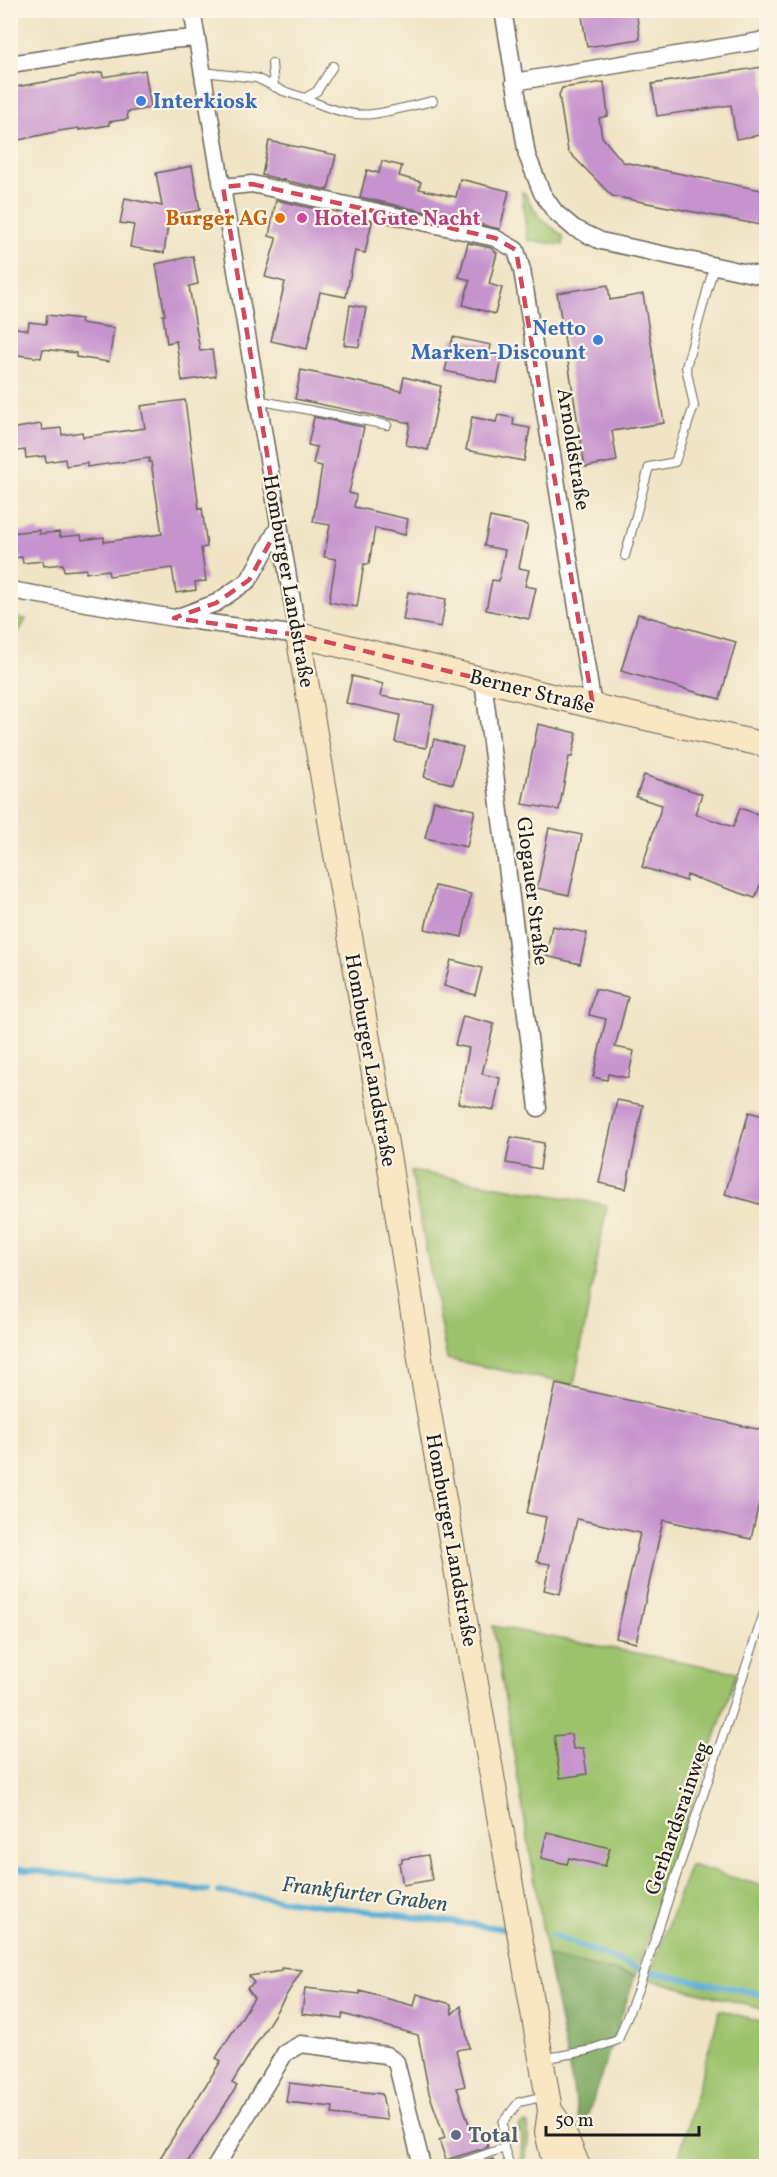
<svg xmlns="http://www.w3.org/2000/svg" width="777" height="2177" font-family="Vollkorn,serif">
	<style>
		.green { fill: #9cc26c; stroke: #5c6f44; stroke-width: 1.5 }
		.forest { fill: #7da860; stroke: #4c623e; stroke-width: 1.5 }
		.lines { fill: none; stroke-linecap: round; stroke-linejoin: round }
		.stream { stroke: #5aafd6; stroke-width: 6 }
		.building { fill: #c693ce }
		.lane-casing { stroke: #666257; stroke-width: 10 }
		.street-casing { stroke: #666257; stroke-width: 19 }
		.secondary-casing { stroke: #666257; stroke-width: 26 }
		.lane { stroke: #fff; stroke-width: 8 }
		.street { stroke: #fff; stroke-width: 16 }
		.secondary { stroke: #f9e7c3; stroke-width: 24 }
		.marked { fill: none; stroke: #d1495b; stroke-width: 4.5; stroke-dasharray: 12 8; stroke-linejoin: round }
		.shop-dot { fill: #3f7fe0; stroke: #fcf5e5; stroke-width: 2 }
		.food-dot { fill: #e8710a; stroke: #fcf5e5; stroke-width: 2 }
		.hotel-dot { fill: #d1479c; stroke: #fcf5e5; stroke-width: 2 }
		.service-dot { fill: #5c6f8a; stroke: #fcf5e5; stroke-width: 2 }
		.labels { text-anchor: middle; stroke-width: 4.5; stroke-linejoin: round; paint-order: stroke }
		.shop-label { font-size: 21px; font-weight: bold; fill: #366cbe; stroke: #fcf5e5; text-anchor: start }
		.food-label { font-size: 21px; font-weight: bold; fill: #c56008; stroke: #fcf5e5; text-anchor: end }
		.hotel-label { font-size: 21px; font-weight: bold; fill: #b23c85; stroke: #fcf5e5; text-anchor: start }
		.street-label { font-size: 21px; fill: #1c1c1c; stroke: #fcf5e5 }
		.service-label { font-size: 21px; font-weight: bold; fill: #4e5e75; stroke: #fcf5e5; text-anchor: start }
		.water-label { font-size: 22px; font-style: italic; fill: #355766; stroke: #fcf5e5 }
	</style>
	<rect width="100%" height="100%" fill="#fcf5e5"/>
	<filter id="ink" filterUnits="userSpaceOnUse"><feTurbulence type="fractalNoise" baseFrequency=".0167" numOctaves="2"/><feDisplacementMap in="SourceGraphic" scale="12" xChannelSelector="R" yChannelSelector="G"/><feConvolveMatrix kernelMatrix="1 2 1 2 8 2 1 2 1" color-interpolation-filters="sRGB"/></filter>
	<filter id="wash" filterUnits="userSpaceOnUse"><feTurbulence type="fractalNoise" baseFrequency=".008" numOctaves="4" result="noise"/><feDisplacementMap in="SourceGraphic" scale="24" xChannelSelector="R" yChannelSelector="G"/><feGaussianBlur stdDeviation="1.35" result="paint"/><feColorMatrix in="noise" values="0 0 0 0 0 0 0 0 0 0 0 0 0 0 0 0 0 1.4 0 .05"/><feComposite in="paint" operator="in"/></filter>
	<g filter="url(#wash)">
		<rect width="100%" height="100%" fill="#f0e4c5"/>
		<path class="green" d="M522,192h2l15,25 24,19v9l-36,-5z
			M11,617l15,2 -15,28 -1,-30z
			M411,1171l196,34 -33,180 -127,-26z
			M493,1626l244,46 -102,304 -88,-20z
			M690,1865l76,22v123l-118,-31z
			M720,2010l46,13v143h-90z
			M524,2123l4,1v16l-3,26h-4l1,-31 -4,-5 2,-5z"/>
		<path class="forest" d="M547,1956l88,20 -47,138 -8,10z"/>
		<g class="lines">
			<path class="stream" d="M10,1868l198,23
				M219,1892l287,37
				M552,1935l88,34
				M650,1972l116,23"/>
		</g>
		<g id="blocks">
			<path class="building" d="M581,10h55l4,29 -53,8z
				M762,67l4,33v34l-30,5 -5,-34 -74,11 -5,-32z
				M145,70l6,38 -24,4 1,7 -19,3v3l-30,5v-2l-20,3 -49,11v-54l92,-16 1,5z
				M604,82l4,34 -9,2 3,19 21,25 143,29v35l-154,-30 -44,-45 -9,-56 3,-7z
				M269,141l67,14 -8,35 -66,-15z
				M382,161l20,5 -3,10 22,6 -2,7 37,8 4,-18 49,12 -9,38 -140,-32 7,-27 12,3z
				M192,166l8,44 -25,5 -2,11 -5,-1 -4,28 -34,-6 4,-22 -14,-2 5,-25 37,8 -6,-33z
				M276,200l48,11 -2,6 32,6 1,-5 17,3 -7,32 -10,-2 -9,46 -26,-5 -13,57 -36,-8 14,-59 -20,-5 11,-37v-2l-7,-2z
				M468,243l23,5 6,5 -8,31 13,4 -7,26 -32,-9 7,-25 -11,-3z
				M193,256l5,28 -9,2 11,65 12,-1 4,26 -34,5 -6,-40 -9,2 -4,-28h2l-9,-51z
				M608,285l2,15 33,-6 21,129 -52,8 5,30 -32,6 -28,-174z
				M350,305l16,3 -7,39 -15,-2z
				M47,315l34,4 -1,4 34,5 -5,34 -33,-5v-4l-33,-4 -2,9 -31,-4v-27l18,3 1,-8 17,2z
				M453,337l38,8 -2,10 13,3 -5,25 -52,-12z
				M301,370l100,21 3,-14 37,9 -13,64 -22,-5 4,-22 -115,-24z
				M185,400l14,109 3,-1 5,39 -6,1 5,33 -11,1 1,8 -20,3 -4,-25 -63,8 -1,-6 -22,3v-4l-22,2 -1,-7 -19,2 -1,-5 -20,2 -1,-6 -12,1v-25l29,-3v4l20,-2 1,5 21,-2 1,5 22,-3v5l58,-8 -11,-72h-2v-4l-62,9v-4l-21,3 -1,-7 -19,3 -1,-6 -19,2 -1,-8 -15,2v-23l31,-5 1,6 19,-2 1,7 20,-3 1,5 62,-9 -4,-22z
				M498,415l16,3 -1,7 17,3 -6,33 -58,-11 6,-33 24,5z
				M314,417l50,10 -15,66 7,2 -2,12 54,12 -3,16 -30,-7 -6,36h-5l-7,43 -28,-5 7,-43 -12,-2 6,-32 -17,-3 9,-56 -9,-2 4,-17 -9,-2z
				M490,517l38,8 -9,43 10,2 -4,16 11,2 -7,31 -43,-9 6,-30 7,1 6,-31 -21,-4z
				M408,592l38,7 -5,28 -38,-7z
				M638,614l98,28 -16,57 -99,-28z
				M352,676l31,8 -3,12 54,9 -8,43 -31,-6 5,-27 -54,-12z
				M538,724l39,9 -5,24h-3l-10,53 -37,-6z
				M434,739l29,8 -10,37 -29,-7z
				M644,775l58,19 -7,20 38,13 7,-19 26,9v70l-6,-2 -5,13 -68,-23 -1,6 -44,-14 20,-62 -26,-8z
				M434,801l41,9 -8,37 -42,-9z
				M549,828l33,7 -13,60 -32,-7z
				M435,886l36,8 -9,43 -37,-8z
				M552,926l35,7 -7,31 -34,-8z
				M451,960l31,8 -7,27 -31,-9z
				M595,989l33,8 -13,50 19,4 -6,27 -20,-4 -1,6 -14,-3 13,-58 -17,-4z
				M463,1016l31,8 -12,50 18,4 -6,32 -36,-7 11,-55 -14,-3z
				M617,1100l26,5 -17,84 -27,-6z
				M749,1112l17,5v89l-41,-12z
				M511,1137l33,6 -4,26 -34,-6z
				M556,1384l210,47v40l-15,68 -88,-19 -27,123 -20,-5 24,-105 -63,-14 -17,75 -16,-4 6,-26 -13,-2 9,-45 -19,-4z
				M571,1734l2,15 10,-1 4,26 -27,4 -6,-42z
				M547,1832l63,16 -5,18 -36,-8 -2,6 -26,-6z
				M428,1855l4,25 -29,5 -4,-22 3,-1v-3z
				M281,1968l21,2 -70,113 5,3 -12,19 -40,61h-30l66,-105 -5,-3 38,-60 -7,-10 7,-5 -5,-7 32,-5z
				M305,1988l55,6v-3l54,15 3,-12 34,10 1,10 9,-8 8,42 -13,2 9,36 -8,2 13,39 5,-2 4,15 6,-2 3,9 -42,13 -7,-20 6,-2 -16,-45 -11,-58 -75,-21 -1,5 -40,-5z
				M289,2083l93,11 5,26 -55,-6 1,-7 -47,-5z
				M493,2159l2,7h-26z"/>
		</g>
	</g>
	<g filter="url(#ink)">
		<use href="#blocks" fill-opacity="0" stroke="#666257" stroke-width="1.5"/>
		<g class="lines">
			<defs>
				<path id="lane" d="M272,63l2,24
					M203,72l53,6 27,13 22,7 12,-7 16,-25
					M305,98c19,9 46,19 68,16 20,-3 41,-9 60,-13
					M257,400l130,25
					M625,556l24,-89 26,-5 19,-56 -8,-39 28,-101
					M542,2059l44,-8 32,-11 22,-56 126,-377
					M504,2148l6,18
					M451,2166l53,-18 -1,-26 16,-20 27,-6"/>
				<path id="street" d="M503,10l24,145 15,38 13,19 19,16 27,13 165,36
					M10,64l159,-24 28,-2
					M514,82l252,-42
					M223,187l29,-3 243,54 21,12 6,20 71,436
					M10,590l164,28 124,17c-36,-208 -70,-416 -106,-625
					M178,617l38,-14 33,-23 30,-54
					M483,680l55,428
					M216,2166l69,-113 16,-9 85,11 10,7 26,104"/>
				<path id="secondary" d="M550,2110l11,16 17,40
					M555,2166l-8,-34 3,-22 -126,-726 -35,-223 -91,-526 295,71 173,39"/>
			</defs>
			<use href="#lane" class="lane-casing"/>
			<use href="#street" class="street-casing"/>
			<use href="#secondary" class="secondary-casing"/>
			<use href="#lane" class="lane"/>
			<use href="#street" class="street"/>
			<use href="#secondary" class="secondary"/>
		</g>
	</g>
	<path class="marked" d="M252,184l243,54 21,12 77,456 -295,-71 -124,-17 42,-15 33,-23 30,-54 -56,-339z"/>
	<g class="shop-dot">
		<circle cx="141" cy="101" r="6"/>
		<circle cx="598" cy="340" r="6"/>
	</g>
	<circle class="food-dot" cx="280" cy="218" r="6"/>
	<circle class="hotel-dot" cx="302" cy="218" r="6"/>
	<circle class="service-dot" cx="456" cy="2135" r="6"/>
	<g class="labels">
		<g class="shop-label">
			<text x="153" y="108">Interkiosk</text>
			<text x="586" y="335" text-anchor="end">Netto<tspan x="586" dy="24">Marken-Discount</tspan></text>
		</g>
		<g class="food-label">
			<text x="268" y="225">Burger AG</text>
		</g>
		<g class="hotel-label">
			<text x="314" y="225">Hotel Gute Nacht</text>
		</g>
		<g class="street-label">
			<text transform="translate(574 449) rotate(81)" y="7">Arnoldstraße</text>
			<text transform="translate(289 581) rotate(80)" y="7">Homburger Landstraße</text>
			<text transform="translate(532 691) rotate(14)" y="7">Berner Straße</text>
			<text transform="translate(533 891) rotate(83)" y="7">Glogauer Straße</text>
			<text transform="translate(371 1060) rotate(80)" y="7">Homburger Landstraße</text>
			<text transform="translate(452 1540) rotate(80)" y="7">Homburger Landstraße</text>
			<text transform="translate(677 1818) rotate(-71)" y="7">Gerhardsrainweg</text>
		</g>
		<g class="service-label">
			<text x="468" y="2142">Total</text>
		</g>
		<g class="water-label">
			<text transform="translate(365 1893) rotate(7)" y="8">Frankfurter Graben</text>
		</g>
	</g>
	<rect width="777" height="2177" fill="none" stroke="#fcf5e5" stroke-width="36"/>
	<path d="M546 2126v9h153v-9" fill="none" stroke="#1c1c1c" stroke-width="3"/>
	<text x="555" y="2126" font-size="18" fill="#1c1c1c" stroke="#fcf5e5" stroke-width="4.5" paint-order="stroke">50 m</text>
</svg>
